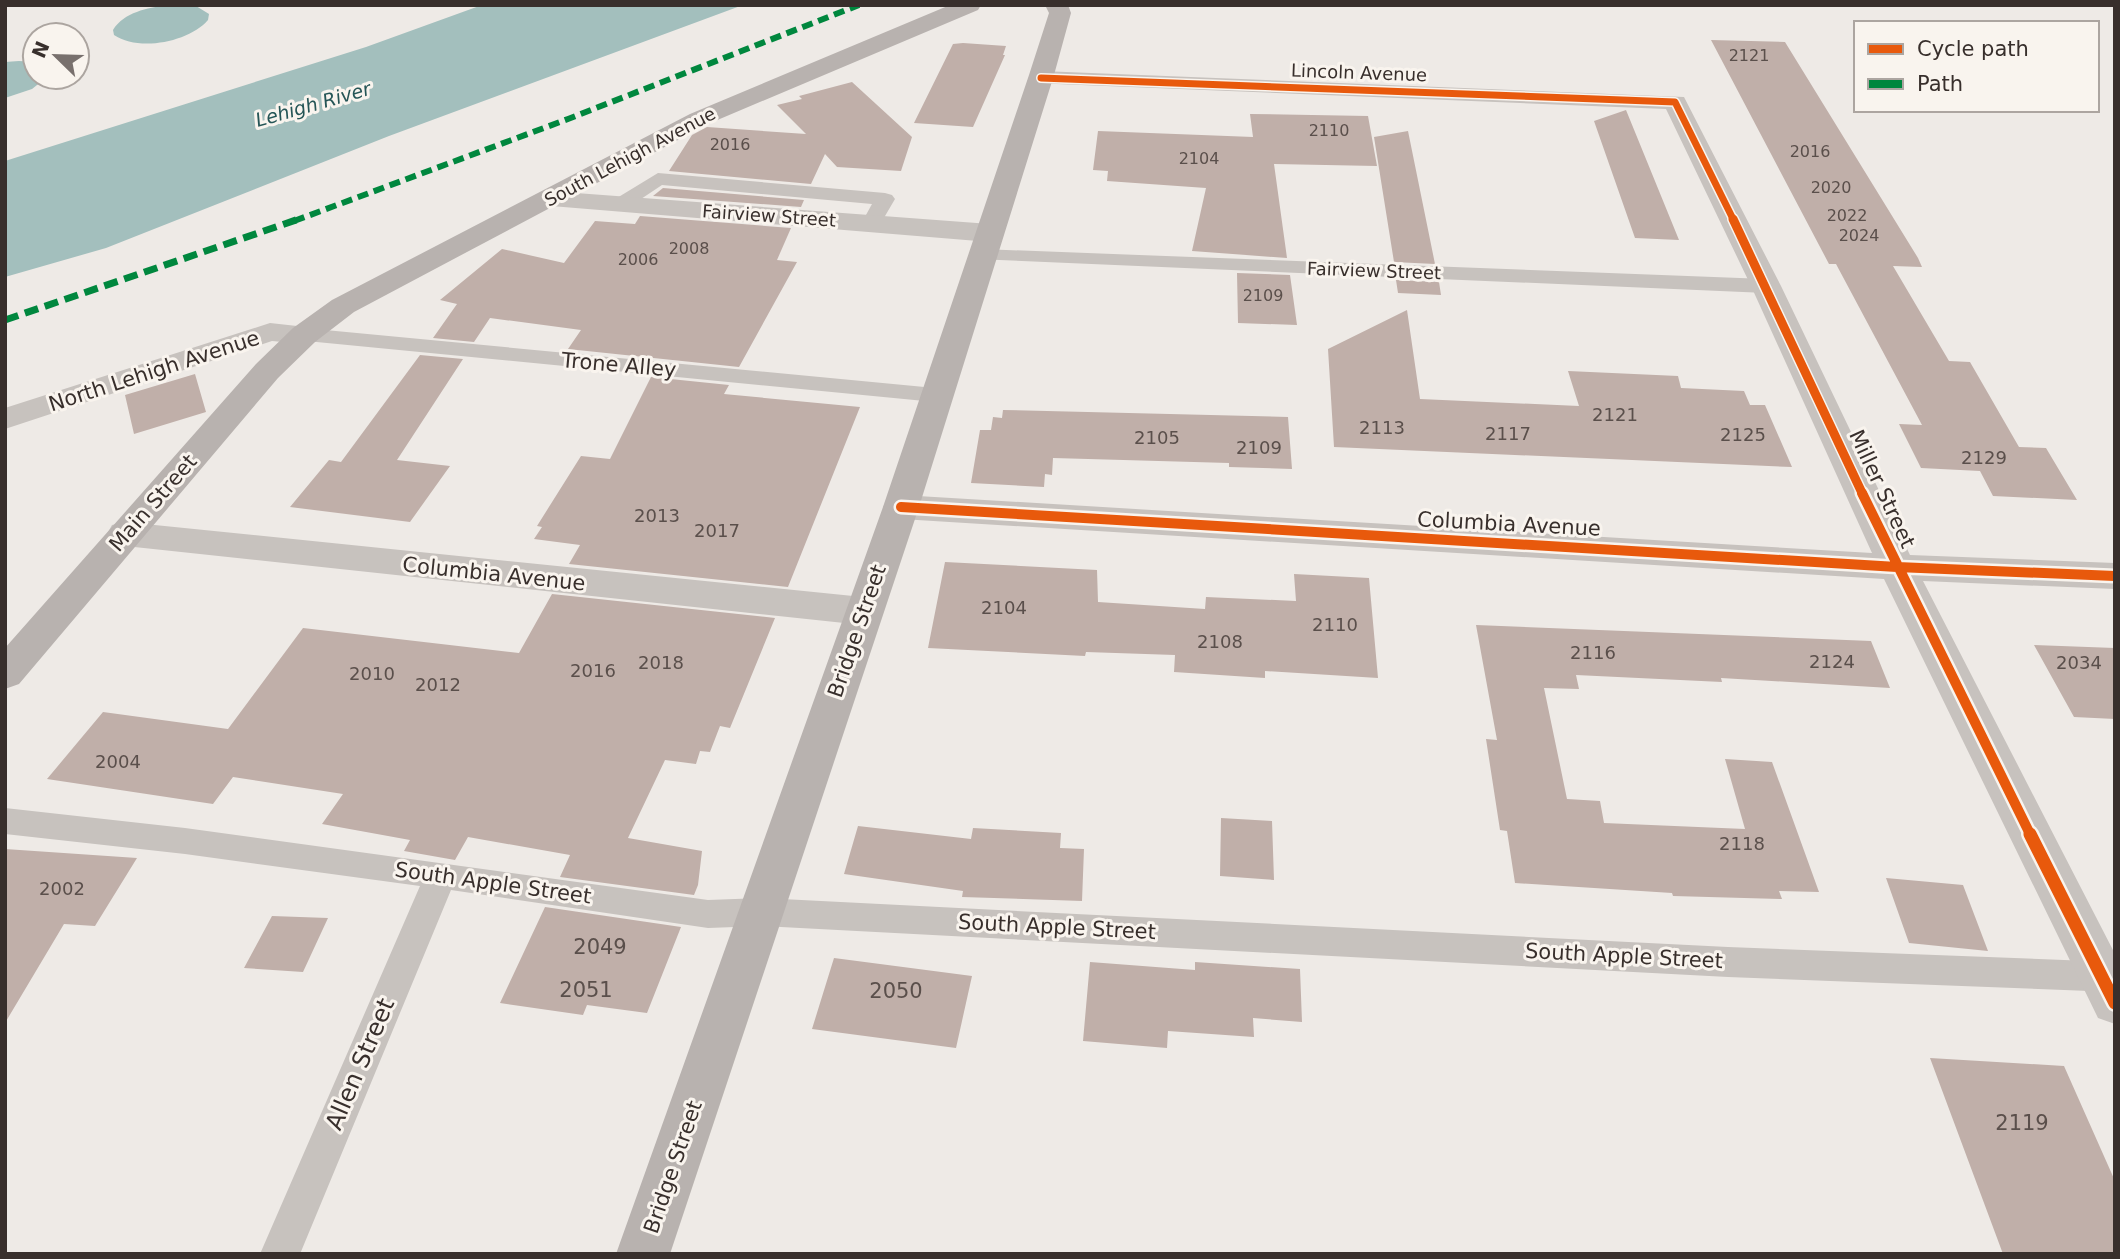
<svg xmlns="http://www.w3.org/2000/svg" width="2120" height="1259" font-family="'DejaVu Sans',sans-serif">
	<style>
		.water { fill: #a3bfbd }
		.building { fill: #c0afa9 }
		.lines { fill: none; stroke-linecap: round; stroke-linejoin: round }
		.service { fill: #c7c2be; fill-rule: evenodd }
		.minor { fill: #c7c2be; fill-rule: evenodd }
		.secondary { fill: #b8b2af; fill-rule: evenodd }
		.quiet-far1 { stroke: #00873e; stroke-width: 6; stroke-dasharray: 11 6; stroke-linecap: butt }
		.quiet { stroke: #00873e; stroke-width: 7; stroke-dasharray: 14 7; stroke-linecap: butt }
		.cycleway-far3-casing { stroke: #f9f4ee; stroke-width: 10 }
		.cycleway-far2-casing { stroke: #f9f4ee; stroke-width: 12 }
		.cycleway-far1-casing { stroke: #f9f4ee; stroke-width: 15 }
		.cycleway-casing { stroke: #f9f4ee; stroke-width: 18 }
		.cycleway-far3 { stroke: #e8590c; stroke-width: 7 }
		.cycleway-far2 { stroke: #e8590c; stroke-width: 9 }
		.cycleway-far1 { stroke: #e8590c; stroke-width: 10 }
		.cycleway { stroke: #e8590c; stroke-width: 13 }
		.labels { text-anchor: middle; stroke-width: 6; stroke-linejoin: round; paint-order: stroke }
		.far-number-label { font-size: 16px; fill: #5a4f4b }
		.far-street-label { font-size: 18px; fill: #382f2c; stroke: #f9f4ee }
		.number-label { font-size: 18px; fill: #5a4f4b }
		.far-water-label { font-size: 19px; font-style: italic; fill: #255556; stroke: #f9f4ee }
		.street-label { font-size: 21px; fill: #382f2c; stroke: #f9f4ee }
		.near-number-label { font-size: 21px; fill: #5a4f4b }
		.near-street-label { font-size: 24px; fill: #382f2c; stroke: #f9f4ee }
	</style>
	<rect width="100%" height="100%" fill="#eeeae6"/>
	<path class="water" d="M166,5l30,1 13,8 -1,6c-19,22 -69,32 -94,15l-1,-5c11,-18 35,-22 53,-25z
		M482,5h261l-354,131 -283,112 -101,29v-116l361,-114z
		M19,61l16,1v15h12l-15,12 -27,9v-36z"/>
	<path class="building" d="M1711,40l74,2 133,216 4,9 -29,-1 56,95 21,1 49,85 27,1 31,52 -84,-4 -13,-25 -59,-3 -22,-44 23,1 -86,-161h-7z
		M963,43l43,3 -3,9h2l-32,72 -59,-4 39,-79z
		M852,82l60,55 -11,34 -64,-4 -12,-13 -14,30 -142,-13 23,-36 15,-8 99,7 -29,-29 25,-6 -3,-3z
		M1626,110l53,130 -44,-2 -41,-117z
		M1250,114l118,2 9,50 -103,-2 13,94 -95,-7 14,-63 -99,-7 1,-10 -15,-1 5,-39 155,6z
		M1408,131l27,133 -41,-2 -20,-125z
		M663,188l141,12 -3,7 -148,-11z
		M640,216l151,12 -14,32 20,2 -58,105 -171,-18 13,-19 -91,-12 -16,24 -41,-4 24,-34 -17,-4 62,-51 62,14 31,-42 40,3z
		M1237,273l53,2 7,50 -59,-2z
		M1396,280l43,2 2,13 -43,-2z
		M1407,310l13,89 159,7 -11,-35 110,5 3,12 63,3 6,14h15l27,62 -458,-20 -6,-98z
		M420,355l43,4 -66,101 53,6 -40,56 -120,-15 39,-47 12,2z
		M195,374l11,38 -72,22 -9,-39z
		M651,377l78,8 -5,9 136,13 -72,180 -219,-23 11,-19 -46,-6 8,-12 -5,-1 44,-70 29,3z
		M1003,410l285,7 4,52 -63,-2v-4l-176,-5 -1,17 -7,-1 -1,13 -73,-4 9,-53h11l2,-13 9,1z
		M945,562l152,8 1,32 107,7 1,-12 90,4 -2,-27 75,4 9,100 -113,-7v7l-91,-6 1,-17 -89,-3 -1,4 -157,-8z
		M552,594l223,24 -45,110 -10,-2 -10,26 -10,-1 -4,13 -31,-4 -37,78 74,13 -4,34 -4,10 -134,-18 10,-22 -102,-18 -13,23 -51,-9 6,-11 -88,-16 21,-30 -110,-17 -20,27 -166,-25 56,-67 125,17 75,-101 216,25z
		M1476,625l395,16 19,47 -169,-10 1,4 -146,-7 3,14 -35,-1 23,111 33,2 4,22 141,6 -20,-70 47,3 47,130 -40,-1 3,8 -109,-3 -1,-3 -157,-10 -8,-52 -7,-1 -14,-91 11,1z
		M2034,645l81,3v71l-41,-2z
		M1221,818l51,3 2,59 -54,-4z
		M858,826l113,13 2,-11 88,5 -1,15 24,1 -2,52 -120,-4 1,-6 -119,-17z
		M5,849l132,9 -42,68 -31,-2 -59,99z
		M1886,878l77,7 25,66 -79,-8z
		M545,907l136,20 -34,86 -60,-8 -4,10 -83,-12z
		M272,916l56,2 -25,54 -59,-4z
		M834,958l138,18 -16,72 -144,-19z
		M1090,962l105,8v-8l105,7 2,53 -49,-4 1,19 -86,-6 -1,17 -84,-7z
		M1930,1058l134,8 51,115v73h-112z"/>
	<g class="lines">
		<path class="service" d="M658,173l227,20 7,2 3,4 -17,29h-14l-3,-4 11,-20 -210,-19 -36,24h-14l-3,-4 3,-4z
			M982,249l784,30 8,2 3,5 -3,5 -8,2 -791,-34 -4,-4 4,-4z
			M304,328l631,60 8,2 4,5 -4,5 -8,2 -639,-62 -3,-5 3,-5z
			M5,808l180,20 523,72 54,-2 966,49 387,15v30l-387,-15 -966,-51 -54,2 -257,-38 -151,364h-40l160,-368 -235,-32 -180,-20z"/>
		<path class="minor" d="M1041,71l643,26 97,189 129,269 205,8v26l-192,-8 192,373v70l-17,-6 -214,-439 -983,-60 -13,-4 -5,-8 5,-8 13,-4 971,58 -121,-267 -85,-177 -634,-26 -3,-5 3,-5z
			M549,191l441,33 10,3 4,6 -4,6 -10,3 -451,-37 -4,-6 4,-6z
			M270,323l45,5 5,7 -5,7 -11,2 -32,-3 -267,88v-21z
			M125,522l738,75 13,4 6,10 -6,10 -13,4 -738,-79 -13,-3 -5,-9 5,-9z"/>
		<path class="secondary" d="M950,5h31l-3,5 -270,114 -354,188 -39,30 -37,36 -259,306 -14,5v-41l251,-284 37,-36 39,-28 358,-186z
			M1045,5h23l3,8 -17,62 -135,432 -249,747h-54l267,-747 146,-432 20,-62z"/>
		<path class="quiet-far1" d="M294,221l274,-102 291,-114"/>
		<path class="quiet" d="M5,320l294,-101"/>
		<defs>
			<path id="cycleway-far3" d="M1041,78l634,24 59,119"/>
			<path id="cycleway-far2" d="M1733,219l130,276"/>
			<path id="cycleway-far1" d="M1862,493l169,343
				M901,507l996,60 218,9"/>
			<path id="cycleway" d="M2030,834l85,169"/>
		</defs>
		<use href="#cycleway-far3" class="cycleway-far3-casing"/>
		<use href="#cycleway-far2" class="cycleway-far2-casing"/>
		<use href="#cycleway-far1" class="cycleway-far1-casing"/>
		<use href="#cycleway" class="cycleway-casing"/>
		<use href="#cycleway-far3" class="cycleway-far3"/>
		<use href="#cycleway-far2" class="cycleway-far2"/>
		<use href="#cycleway-far1" class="cycleway-far1"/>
		<use href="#cycleway" class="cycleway"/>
	</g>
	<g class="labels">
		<g class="far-number-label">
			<text x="1749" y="61">2121</text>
			<text x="1329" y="136">2110</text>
			<text x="730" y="150">2016</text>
			<text x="1810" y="157">2016</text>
			<text x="1199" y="164">2104</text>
			<text x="1831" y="193">2020</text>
			<text x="1847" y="221">2022</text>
			<text x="1859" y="241">2024</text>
			<text x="689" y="254">2008</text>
			<text x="638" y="265">2006</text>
			<text x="1263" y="301">2109</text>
		</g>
		<g class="far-street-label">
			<text transform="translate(1359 73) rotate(2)" y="6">Lincoln Avenue</text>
			<text transform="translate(630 157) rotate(-28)" y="6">South Lehigh Avenue</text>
			<text transform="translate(769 216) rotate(4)" y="6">Fairview Street</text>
			<text transform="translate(1374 271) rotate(2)" y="6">Fairview Street</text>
		</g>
		<g class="number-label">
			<text x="1615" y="421">2121</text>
			<text x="1382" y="434">2113</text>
			<text x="1508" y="440">2117</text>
			<text x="1743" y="441">2125</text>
			<text x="1157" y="444">2105</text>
			<text x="1259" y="454">2109</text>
			<text x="1984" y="464">2129</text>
			<text x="657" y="522">2013</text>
			<text x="717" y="537">2017</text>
			<text x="1004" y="614">2104</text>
			<text x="1335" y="631">2110</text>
			<text x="1220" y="648">2108</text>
			<text x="1593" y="659">2116</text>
			<text x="1832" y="668">2124</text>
			<text x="661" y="669">2018</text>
			<text x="2079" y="669">2034</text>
			<text x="593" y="677">2016</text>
			<text x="372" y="680">2010</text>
			<text x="438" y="691">2012</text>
			<text x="118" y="768">2004</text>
			<text x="1742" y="850">2118</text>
			<text x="62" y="895">2002</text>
		</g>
		<g class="far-water-label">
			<text transform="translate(313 104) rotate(-16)" y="7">Lehigh River</text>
		</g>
		<g class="street-label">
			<text transform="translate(619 365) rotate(5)" y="7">Trone Alley</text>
			<text transform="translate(154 371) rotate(-18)" y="7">North Lehigh Avenue</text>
			<text transform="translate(1882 489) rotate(65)" y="7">Miller Street</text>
			<text transform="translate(153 503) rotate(-49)" y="7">Main Street</text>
			<text transform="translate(1509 524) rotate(3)" y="7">Columbia Avenue</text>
			<text transform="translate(494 574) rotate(6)" y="7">Columbia Avenue</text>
			<text transform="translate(857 631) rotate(-71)" y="7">Bridge Street</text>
			<text transform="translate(493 883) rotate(8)" y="7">South Apple Street</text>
			<text transform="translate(1057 927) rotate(3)" y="7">South Apple Street</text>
			<text transform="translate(1624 956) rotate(3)" y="7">South Apple Street</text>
			<text transform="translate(673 1167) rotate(-71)" y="7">Bridge Street</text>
		</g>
		<g class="near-number-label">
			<text x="600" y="954">2049</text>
			<text x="586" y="997">2051</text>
			<text x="896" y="998">2050</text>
			<text x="2022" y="1130">2119</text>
		</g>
		<g class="near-street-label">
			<text transform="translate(360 1064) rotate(-67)" y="8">Allen Street</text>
		</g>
	</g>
	<rect width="2120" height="1259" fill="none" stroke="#382f2c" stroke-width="14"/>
	<rect x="1854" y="21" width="245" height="91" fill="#f9f4ee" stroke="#aca5a0" stroke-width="2"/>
	<rect x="1868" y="44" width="35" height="10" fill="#e8590c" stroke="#aca5a0" stroke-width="2"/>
	<text x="1917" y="56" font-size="21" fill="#382f2c">Cycle path</text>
	<rect x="1868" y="79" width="35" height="10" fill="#00873e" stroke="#aca5a0" stroke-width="2"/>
	<text x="1917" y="91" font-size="21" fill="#382f2c">Path</text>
	<g transform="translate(56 56) rotate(293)"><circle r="33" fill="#f9f4ee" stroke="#aca5a0" stroke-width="2"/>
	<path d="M0-5L12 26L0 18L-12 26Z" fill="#78706d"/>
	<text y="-10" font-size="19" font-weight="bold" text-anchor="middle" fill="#382f2c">N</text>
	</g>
</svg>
